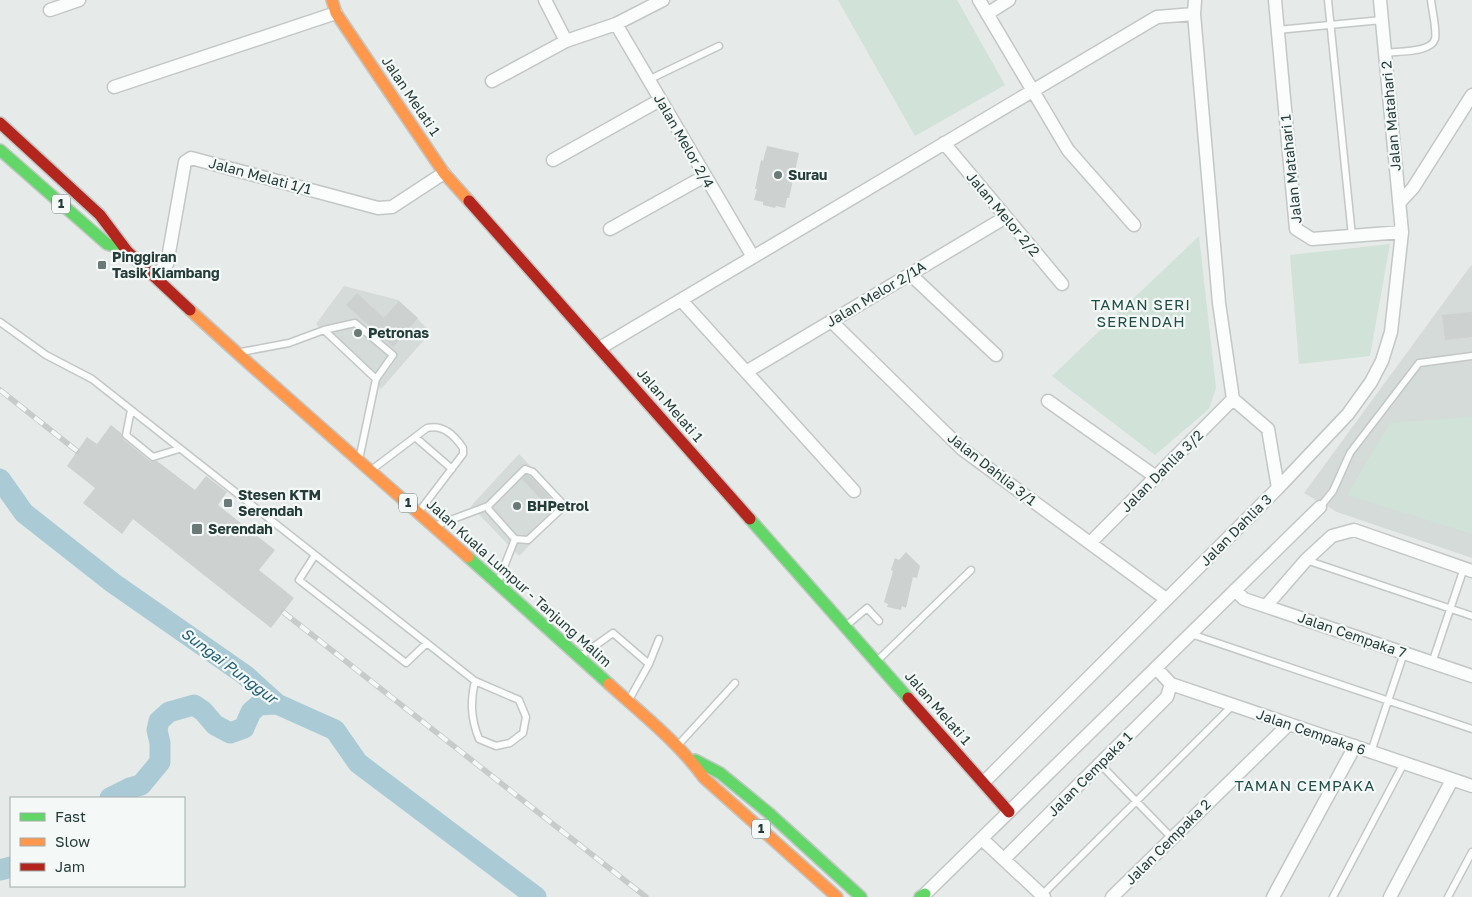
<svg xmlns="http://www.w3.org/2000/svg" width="1472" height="897" font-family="'Golos Text',sans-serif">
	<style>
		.built { fill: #d4dbd9 }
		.green { fill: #d1e2d8 }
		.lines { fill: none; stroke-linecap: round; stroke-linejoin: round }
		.river { stroke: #aacbd5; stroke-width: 21 }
		.building { fill: #cdd2d0 }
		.lane-casing { stroke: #c3c7c6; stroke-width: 9 }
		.street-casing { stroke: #c3c7c6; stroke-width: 15 }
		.fast-casing { stroke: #c2c8c6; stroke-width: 14 }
		.slow-casing { stroke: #c2c8c6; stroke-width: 14 }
		.jam-casing { stroke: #c2c8c6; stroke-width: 14 }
		.lane { stroke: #fbfcfc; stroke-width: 6 }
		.street { stroke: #fbfcfc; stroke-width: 12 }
		.fast { stroke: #63d668; stroke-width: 11 }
		.slow { stroke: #ff974d; stroke-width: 11 }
		.jam { stroke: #b3261e; stroke-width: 11 }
		.rail-casing { stroke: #c7cbca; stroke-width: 5.5 }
		.rail { stroke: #f4f9f7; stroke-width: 4; stroke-dasharray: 11; stroke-linecap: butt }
		.poi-dot { fill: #697a77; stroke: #f4f9f7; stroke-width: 2 }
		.labels { text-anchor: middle; stroke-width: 4.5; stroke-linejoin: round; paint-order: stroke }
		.shield { fill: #f4f9f7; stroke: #637572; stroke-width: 1 }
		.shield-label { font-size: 12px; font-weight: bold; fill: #253d39 }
		.street-label { font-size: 14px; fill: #253d39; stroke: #f4f9f7 }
		.poi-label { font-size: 14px; font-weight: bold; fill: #253d39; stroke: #f4f9f7; text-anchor: start }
		.neighbourhood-label { font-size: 15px; letter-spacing: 1px; fill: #224e48; stroke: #f4f9f7 }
		.water-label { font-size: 15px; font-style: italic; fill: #235f75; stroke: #f4f9f7 }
	</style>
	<rect width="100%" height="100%" fill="#e6eae9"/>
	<path class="built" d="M1472,265v293l-135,-46 -33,-19 165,-225z
		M344,286l54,14 33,32 -50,57 -65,-65z
		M519,454l49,52 -49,50 -48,-50z"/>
	<path class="green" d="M838,0h119l48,85 -90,51z
		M1199,236l17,152 -7,21 -54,46 -103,-79z
		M1390,244l-20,112 -71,8 -9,-109z
		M1472,417v117l-125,-39 43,-72z"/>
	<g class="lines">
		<path class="river" d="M0,479l24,34 89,70 132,92 32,29 58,26 23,33 178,134
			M110,798l20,-10 11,-3 19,-23v-19l-3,-13 2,-9 10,-9 25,-7 9,6 12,14 15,8 14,-5 7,-16 8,-7 18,-1
			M0,870l11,-3"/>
	</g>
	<path class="building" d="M767,146l32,7 -10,45h-2l-2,10 -9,-2 -1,2 -12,-3v-3l-9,-2 3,-11h-2l6,-29 2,1z
		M357,293l27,25 15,-17 19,17 -25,29 -47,-42z
		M1472,312v25l-27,3 -3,-25z
		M111,425l10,8 2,6 27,22h7l38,29 11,-14 21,16 -9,13 57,45 -16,20 35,28 -23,30 -138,-109 -11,15 -39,-31 12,-15 -28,-22 20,-29 10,7z
		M526,475l4,1 27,29 -5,6 -30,-32z
		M906,552l14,14 -3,12 -4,-1 -7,31 -4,-2 -1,4 -14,-3 1,-3 -4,-2 9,-31 -2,-1 4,-12 4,2z"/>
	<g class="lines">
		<defs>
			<path id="lane" d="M1328,0l24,236
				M1277,30l105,-10
				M1385,53c13,-2 46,0 50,-14 2,-9 -3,-29 -4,-39
				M648,80l71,-34
				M0,322l46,33 46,24 383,302 44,19 7,17 -3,16 -13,10 -14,3 -17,-7c-8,-20 -9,-37 -4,-58
				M324,330l31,-7 38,32 -17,24
				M241,352l48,-9 35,-13 52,49 -16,76
				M131,410l-5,25 27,22 26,-8
				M415,437l37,32
				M374,468l53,-40c16,-4 27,7 36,20v6l-42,55
				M525,469l8,3 29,31 -1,6 -33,31 -13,-1 -26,-29 -1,-4z
				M1320,507l13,-16 17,-38 69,-90 53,-7
				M437,525l51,-19
				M315,555l-16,25 107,83 21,-20
				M1306,560l166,56
				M498,582l17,-43
				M847,625l20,-17 12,13
				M1191,634l281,95
				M582,655l31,-22 36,31
				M878,660l93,-90
				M1432,663l32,-95
				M630,698l19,-34 10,-25
				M680,743l55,-60
				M1371,752l33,-99
				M1100,764l72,74
				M1042,895l191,-190
				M1333,897l71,-134
				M1448,897l24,-45"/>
			<path id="street" d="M545,0l21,41
				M979,0l89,150 66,75
				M1195,0l-1,14 25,289 14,96 35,30 10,59
				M1275,0l21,229 16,10 90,-7
				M50,10l29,-10
				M987,14l22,-14
				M616,24l137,233
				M492,81l74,-40 50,-17 47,-24
				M114,87l222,-74
				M944,143l118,141
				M553,160l107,-60
				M1400,202l13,-14 59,-93
				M610,229l95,-53
				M910,274l86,81
				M155,276l12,-12 18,-102 6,-4 187,50 14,-1 52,-34
				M681,300l173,191
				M831,321l131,128 204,150
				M600,348l557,-331 37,-3
				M746,372l260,-155
				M1048,401l108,76
				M1090,543l143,-144
				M1235,590l9,9 228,77
				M1266,606l40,-46 26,-24 22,-6 118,41
				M1156,668l15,16 301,102
				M984,782l294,-294 70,-74 23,-32 11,-21 9,-29 11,-100 -22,-232
				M982,839l62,58
				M1004,859l163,-162 4,-13
				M922,897l398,-390
				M1112,897l177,-173
				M1273,897l82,-151
				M1390,897l62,-117"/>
			<path id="fast" d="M0,150l107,94 16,5
				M750,519l158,179
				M468,557l141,127
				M695,760l25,13 50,41 91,83
				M920,897l5,-3"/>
			<path id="slow" d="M332,0l4,13 108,160 25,28
				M190,310c91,84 185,164 278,247
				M609,684c33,30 69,58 95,94l133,119"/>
			<path id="jam" d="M0,123l100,92 27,36 63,59
				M469,201l281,318
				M908,698l101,114"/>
		</defs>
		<use href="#lane" class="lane-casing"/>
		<use href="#street" class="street-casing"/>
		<use href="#fast" class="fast-casing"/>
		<use href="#slow" class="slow-casing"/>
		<use href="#jam" class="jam-casing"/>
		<use href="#lane" class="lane"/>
		<use href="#street" class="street"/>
		<use href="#fast" class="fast"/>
		<use href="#slow" class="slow"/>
		<use href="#jam" class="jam"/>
		<defs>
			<path id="rail" d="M0,390l77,61
				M283,612l363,285"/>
		</defs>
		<use href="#rail" class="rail-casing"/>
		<use href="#rail" class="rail"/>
	</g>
	<g class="poi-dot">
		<circle cx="778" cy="175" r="5"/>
		<rect x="97" y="260" width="10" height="10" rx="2.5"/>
		<circle cx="358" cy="333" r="5"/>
		<rect x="223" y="498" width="10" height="10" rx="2.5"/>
		<circle cx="517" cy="506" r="5"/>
		<rect x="191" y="523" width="12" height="12" rx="2.5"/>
	</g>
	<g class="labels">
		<g class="shield">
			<rect x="52" y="194.5" width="18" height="19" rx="4"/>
			<rect x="399" y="493.5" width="18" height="19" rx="4"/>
			<rect x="752" y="819.5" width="18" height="19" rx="4"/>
		</g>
		<g class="shield-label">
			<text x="61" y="208">1</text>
			<text x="408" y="507">1</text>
			<text x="761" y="833">1</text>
		</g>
		<g class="street-label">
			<text transform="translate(411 96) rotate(56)" y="5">Jalan Melati 1</text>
			<text transform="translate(1391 116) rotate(-95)" y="5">Jalan Matahari 2</text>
			<text transform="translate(684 141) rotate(60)" y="5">Jalan Melor 2/4</text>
			<text transform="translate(1291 169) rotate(-96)" y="5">Jalan Matahari 1</text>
			<text transform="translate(260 176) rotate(15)" y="5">Jalan Melati 1/1</text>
			<text transform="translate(1003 214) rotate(50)" y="5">Jalan Melor 2/2</text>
			<text transform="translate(876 294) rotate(-31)" y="5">Jalan Melor 2/1A</text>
			<text transform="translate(670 405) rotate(49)" y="5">Jalan Melati 1</text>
			<text transform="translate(992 469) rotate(38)" y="5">Jalan Dahlia 3/1</text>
			<text transform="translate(1162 471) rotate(-45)" y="5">Jalan Dahlia 3/2</text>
			<text transform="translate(1236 530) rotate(-45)" y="5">Jalan Dahlia 3</text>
			<text transform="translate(519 583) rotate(42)" y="5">Jalan Kuala Lumpur - Tanjung Malim</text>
			<text transform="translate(1352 635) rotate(19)" y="5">Jalan Cempaka 7</text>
			<text transform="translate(938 708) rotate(49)" y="5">Jalan Melati 1</text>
			<text transform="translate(1311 732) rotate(19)" y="5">Jalan Cempaka 6</text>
			<text transform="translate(1090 774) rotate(-45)" y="5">Jalan Cempaka 1</text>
			<text transform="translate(1168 842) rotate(-45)" y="5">Jalan Cempaka 2</text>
		</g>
		<g class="poi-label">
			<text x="788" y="180">Surau</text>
			<text x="112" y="262">Pinggiran<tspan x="112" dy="16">Tasik Kiambang</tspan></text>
			<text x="368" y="338">Petronas</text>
			<text x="238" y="500">Stesen KTM<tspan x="238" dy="16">Serendah</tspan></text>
			<text x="527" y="511">BHPetrol</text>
			<text x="208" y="534">Serendah</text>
		</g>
		<g class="neighbourhood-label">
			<text x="1141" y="310">TAMAN SERI<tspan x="1141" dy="17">SERENDAH</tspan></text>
			<text x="1305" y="791">TAMAN CEMPAKA</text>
		</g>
		<g class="water-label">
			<text transform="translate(229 666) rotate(37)" y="5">Sungai Punggur</text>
		</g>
	</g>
	<rect x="10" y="797" width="175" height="90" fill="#f4f9f7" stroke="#a1aeab"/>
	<rect x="20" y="813" width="25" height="8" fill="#63d668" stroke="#a1aeab"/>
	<text x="55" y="822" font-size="15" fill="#253d39">Fast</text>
	<rect x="20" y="838" width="25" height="8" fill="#ff974d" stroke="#a1aeab"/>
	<text x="55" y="847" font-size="15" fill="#253d39">Slow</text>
	<rect x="20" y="863" width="25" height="8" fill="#b3261e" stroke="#a1aeab"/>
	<text x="55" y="872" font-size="15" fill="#253d39">Jam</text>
</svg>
